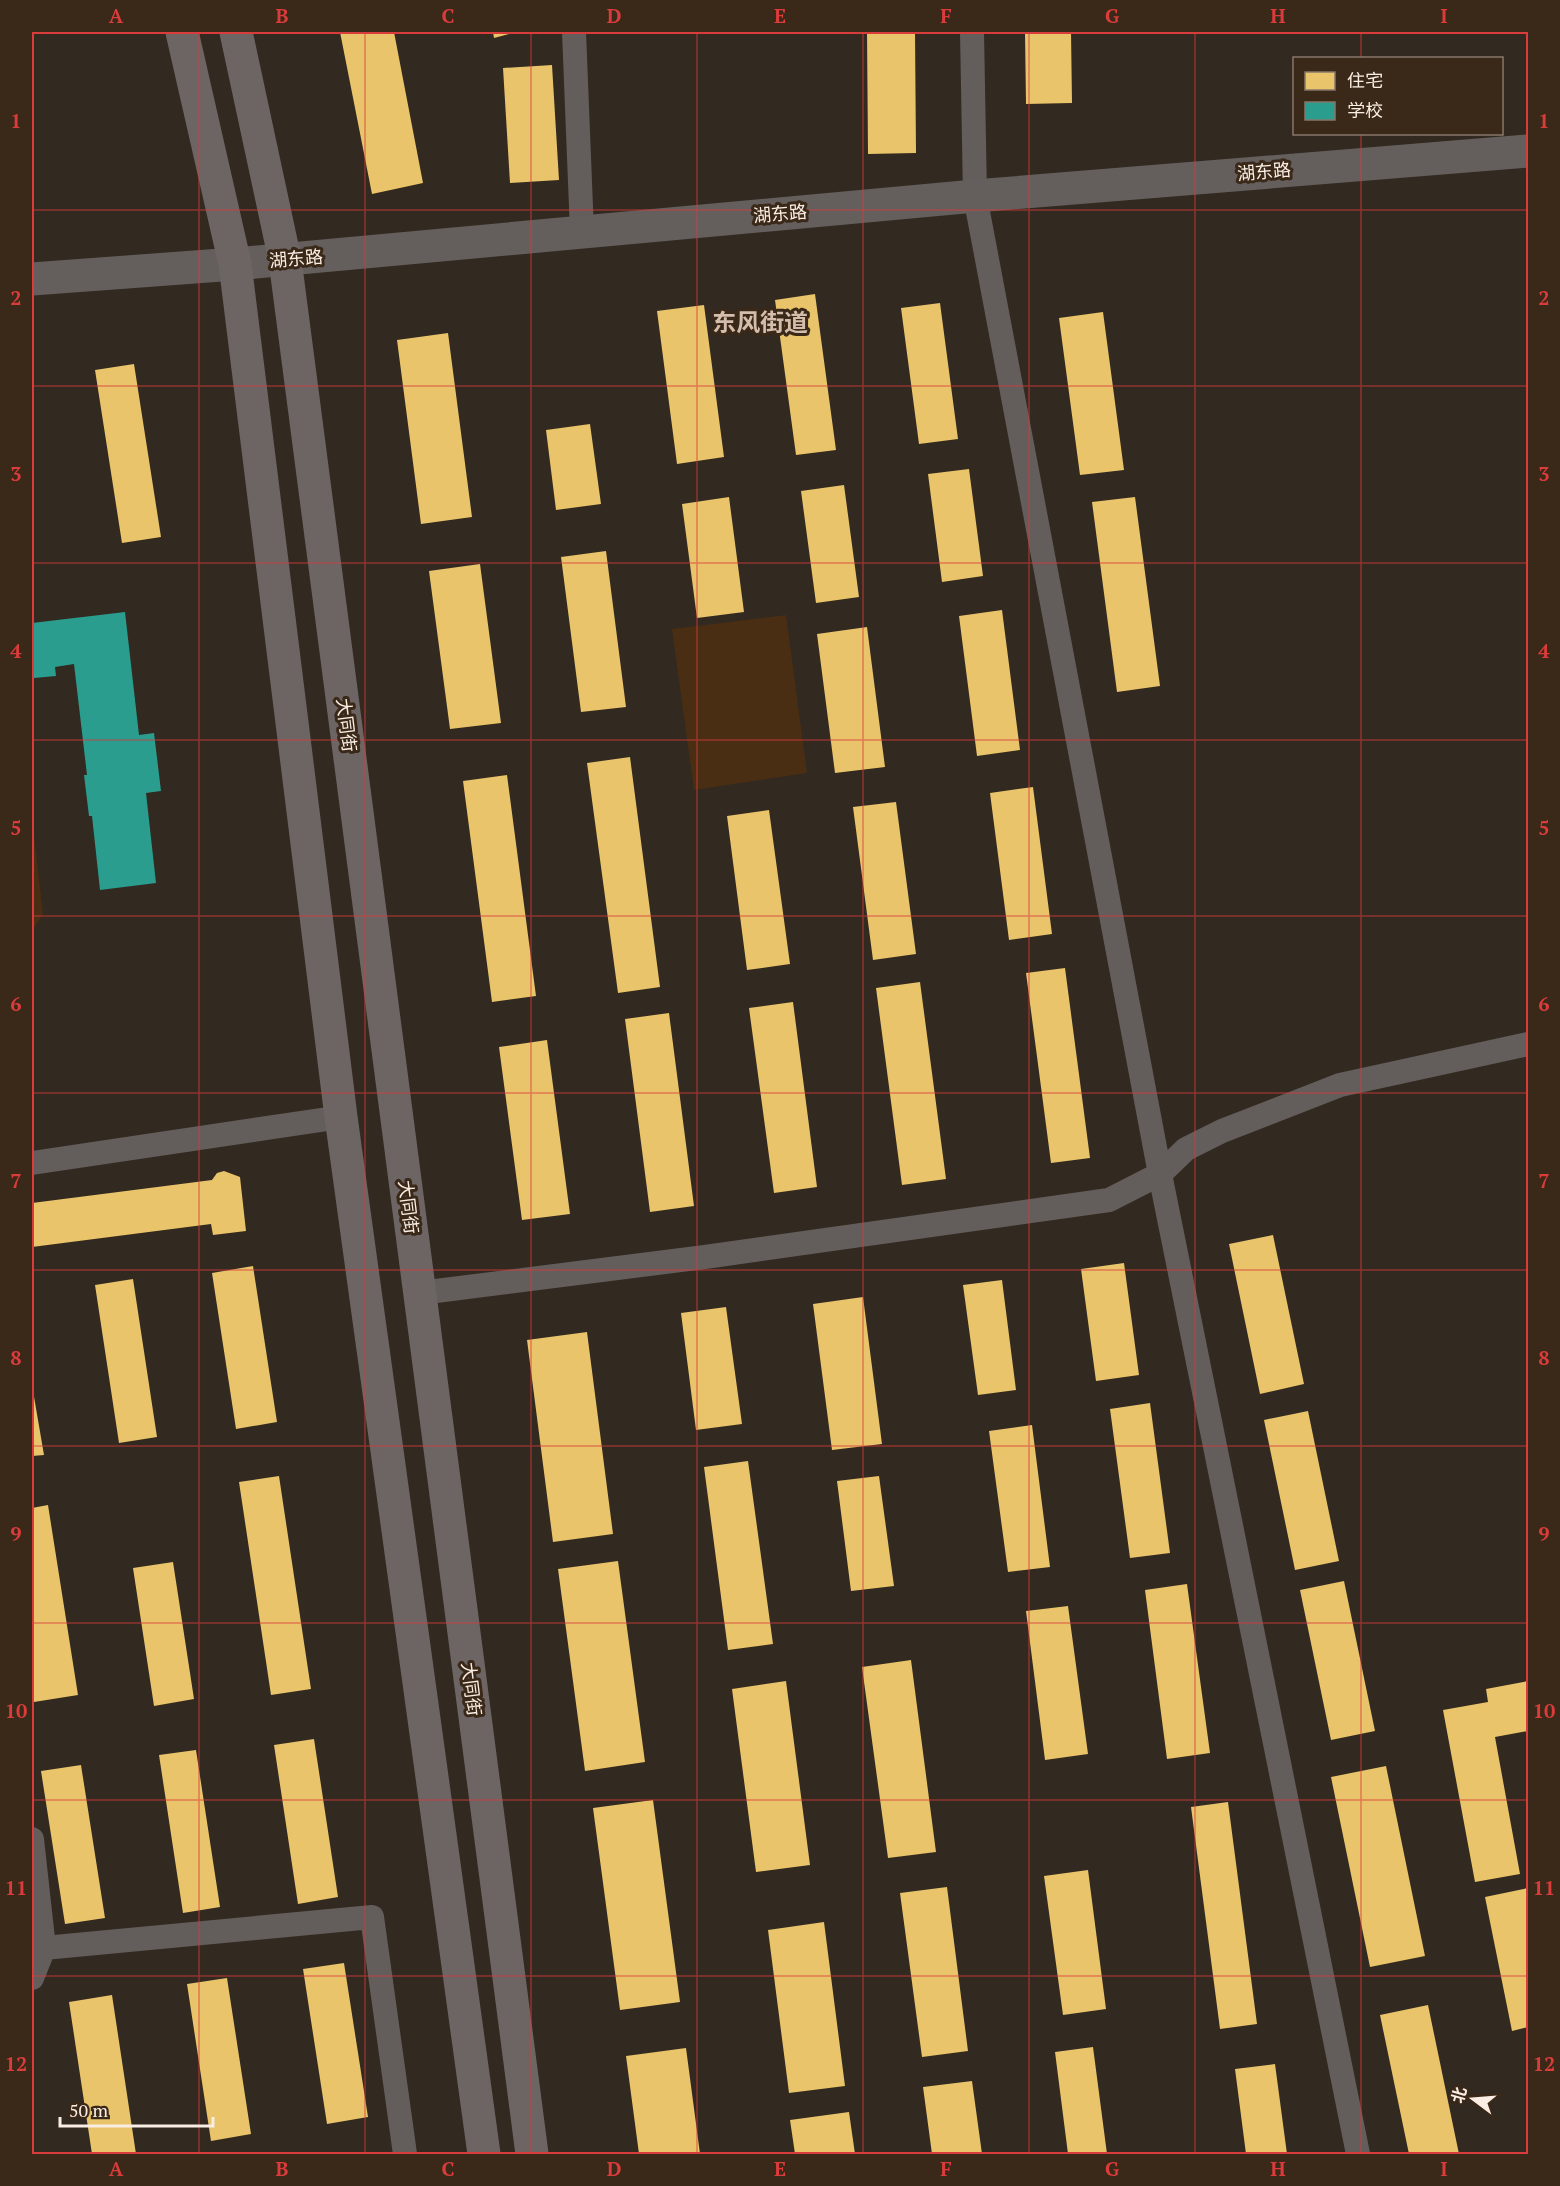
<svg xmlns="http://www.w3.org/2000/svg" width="1560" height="2186" font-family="'PT Serif','Noto Sans SC',serif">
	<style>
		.green { fill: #492e13 }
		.homes { fill: #e9c46a }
		.schools { fill: #2a9d8f }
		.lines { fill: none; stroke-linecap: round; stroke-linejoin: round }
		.street { stroke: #635d5b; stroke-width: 24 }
		.secondary { stroke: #645f5d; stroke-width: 33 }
		.primary { stroke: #6c6564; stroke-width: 33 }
		.grid { fill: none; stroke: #da3c3b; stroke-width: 1.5; stroke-opacity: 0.55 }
		.labels { text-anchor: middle; stroke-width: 6; stroke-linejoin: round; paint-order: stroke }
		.street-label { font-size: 18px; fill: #faeee4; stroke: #3a2818 }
		.district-label { font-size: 24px; font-weight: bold; fill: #d4bdaa; stroke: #3a2818 }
		.neatline { fill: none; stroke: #da3c3b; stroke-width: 2 }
		.grid-label { font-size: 20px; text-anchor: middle; font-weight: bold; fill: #da3c3b }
	</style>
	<rect width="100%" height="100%" fill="#322920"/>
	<path class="green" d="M786,615l21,158 -113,17 -22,-161z
		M32,818l11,96 -11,17z"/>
	<path class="homes" d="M340,32h54l29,151 -51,11z
		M493,32h24l-23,6z
		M867,32h48l1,121 -48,1z
		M1025,32h46l1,71 -46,1z
		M552,65l7,115 -49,3 -7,-115z
		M815,294l21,156 -40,5 -21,-155z
		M940,303l18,136 -39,5 -18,-136z
		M704,305l20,152 -47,7 -20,-153z
		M1103,312l21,158 -44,5 -21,-157z
		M448,333l24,184 -51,7 -24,-184z
		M134,364l27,173 -39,6 -27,-173z
		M590,424l11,80 -45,6 -10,-80z
		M969,469l14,107 -41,6 -14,-108z
		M844,485l15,112 -43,6 -15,-112z
		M729,497l15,115 -47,6 -15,-114z
		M1135,497l25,189 -43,6 -25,-190z
		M606,551l20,156 -45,5 -20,-155z
		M480,564l21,159 -51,6 -21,-158z
		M1002,610l18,140 -43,6 -18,-140z
		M867,627l18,140 -50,6 -18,-139z
		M630,757l30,230 -42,6 -31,-230z
		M507,775l29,221 -44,6 -29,-221z
		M1033,787l19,147 -43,6 -19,-147z
		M896,802l20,152 -43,6 -20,-153z
		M769,810l21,154 -43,6 -20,-154z
		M1065,968l25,190 -39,5 -25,-190z
		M920,982l26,197 -44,6 -26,-197z
		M793,1002l24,185 -43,6 -25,-185z
		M669,1013l25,193 -44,6 -25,-193z
		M547,1040l23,174 -48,6 -23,-173z
		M224,1171l16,6 6,54 -33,4 -2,-11 -179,23v-44l180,-23 5,-7z
		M1273,1235l31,149 -44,10 -31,-150z
		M1124,1263l15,112 -43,6 -15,-112z
		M253,1266l24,156 -41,7 -24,-156z
		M133,1279l24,158 -38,6 -24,-158z
		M1002,1280l14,110 -38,5 -15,-110z
		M863,1297l19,147 -50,6 -19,-146z
		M726,1307l16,117 -46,6 -15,-117z
		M587,1332l26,202 -60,8 -26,-202z
		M32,1385l12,70 -12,1z
		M1150,1403l20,150 -40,5 -20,-149z
		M1308,1411l31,150 -44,9 -31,-150z
		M1032,1425l18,142 -42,5 -19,-141z
		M748,1461l25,183 -45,6 -24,-183z
		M279,1476l32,213 -40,6 -32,-213z
		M879,1476l15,110 -43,5 -14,-110z
		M48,1505l30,190 -44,7 -2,-19v-175z
		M618,1561l27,201 -60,9 -27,-202z
		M173,1562l21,137 -40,7 -21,-138z
		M1344,1581l31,150 -44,9 -31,-150z
		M1187,1584l23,169 -43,6 -22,-169z
		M1068,1606l20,148 -43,6 -19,-149z
		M911,1660l25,192 -48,6 -26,-191z
		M786,1681l24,184 -54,7 -24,-183z
		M1528,1681v50l-33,6 25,137 -45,8 -32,-172 45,-8 -2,-13z
		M314,1739l24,158 -40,7 -24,-159z
		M196,1750l24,157 -37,6 -24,-158z
		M81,1765l24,153 -40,6 -24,-153z
		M1386,1766l39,190 -55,11 -39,-190z
		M653,1800l27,202 -60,8 -27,-202z
		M1228,1802l29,222 -37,5 -29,-222z
		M1088,1870l18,139 -43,6 -19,-139z
		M947,1887l21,164 -46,6 -22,-164z
		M1528,1888v139l-16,4 -27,-134z
		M824,1922l21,164 -56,7 -21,-163z
		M344,1963l24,154 -41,7 -24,-155z
		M227,1978l24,156 -40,7 -24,-157z
		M112,1995l24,159h-44l-23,-152z
		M1428,2005l31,149h-50l-29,-139z
		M1093,2047l14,107h-39l-13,-102z
		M686,2048l14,106h-61l-13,-98z
		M1275,2064l12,90h-41l-11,-85z
		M972,2081l10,73h-50l-9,-67z
		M849,2112l6,42h-60l-5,-34z"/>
	<path class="schools" d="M125,612l14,123 15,-2 7,58 -15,2 10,90 -56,7 -8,-74h-3l-5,-41h3l-13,-111 -19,3 1,9 -22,2 -2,-55z"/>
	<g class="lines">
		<path class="street" d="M574,32l8,200
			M972,32l3,164 185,978 198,980
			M32,1163l309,-46
			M420,1293l285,-36 404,-57 51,-26 26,-25 36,-18 118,-46 188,-41
			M32,1839l12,109 -12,30
			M44,1948l328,-31 33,237"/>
		<path class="secondary" d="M32,279l203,-15 740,-68 553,-45"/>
		<path class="primary" d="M182,32l53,232 106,853 143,1037
			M236,32l49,228 247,1894"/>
	</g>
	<path class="grid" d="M199,32v2122M365,32v2122M531,32v2122M697,32v2122M863,32v2122M1029,32v2122M1195,32v2122M1361,32v26M1361,134v2020M32,210h1496M32,386h1496M32,563h1496M32,740h1496M32,916h1496M32,1093h1496M32,1270h1496M32,1446h1496M32,1623h1496M32,1800h1496M32,1976h1496"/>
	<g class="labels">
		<g class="street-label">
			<text transform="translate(1264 172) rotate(-5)" y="6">湖东路</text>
			<text transform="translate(780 214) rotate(-5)" y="6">湖东路</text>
			<text transform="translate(296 259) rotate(-5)" y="6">湖东路</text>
			<text transform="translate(346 725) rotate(83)" y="6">大同街</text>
			<text transform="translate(408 1207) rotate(83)" y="6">大同街</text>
			<text transform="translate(471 1689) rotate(83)" y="6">大同街</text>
		</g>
		<g class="district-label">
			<text x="760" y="331">东风街道</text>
		</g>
	</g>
	<rect width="1560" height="2186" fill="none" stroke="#3a2818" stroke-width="66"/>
	<rect x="1293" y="57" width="210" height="78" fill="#3a2818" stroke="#87776a" stroke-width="1.5"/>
	<rect x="1305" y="72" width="30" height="18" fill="#e9c46a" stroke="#87776a" stroke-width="1.5"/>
	<text x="1347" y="87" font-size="18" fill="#faeee4">住宅</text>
	<rect x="1305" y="102" width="30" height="18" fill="#2a9d8f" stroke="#87776a" stroke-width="1.5"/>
	<text x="1347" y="117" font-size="18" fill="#faeee4">学校</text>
	<g transform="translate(1473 2099) rotate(286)" stroke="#3a2818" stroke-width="4.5" paint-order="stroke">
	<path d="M0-4.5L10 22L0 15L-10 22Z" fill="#faeee4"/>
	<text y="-9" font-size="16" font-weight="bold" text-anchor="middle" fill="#faeee4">北</text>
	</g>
	<path d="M60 2117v9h153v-9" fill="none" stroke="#faeee4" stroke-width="3"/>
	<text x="69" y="2117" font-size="18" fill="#faeee4" stroke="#3a2818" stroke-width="4.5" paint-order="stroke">50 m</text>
	<rect x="33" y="33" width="1494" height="2120" class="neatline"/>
	<g class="grid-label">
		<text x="116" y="23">A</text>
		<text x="282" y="23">B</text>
		<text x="448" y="23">C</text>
		<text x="614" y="23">D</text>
		<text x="780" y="23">E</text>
		<text x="946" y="23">F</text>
		<text x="1112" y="23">G</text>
		<text x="1278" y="23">H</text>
		<text x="1444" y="23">I</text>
		<text x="16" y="128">1</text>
		<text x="1544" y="128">1</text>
		<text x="16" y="305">2</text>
		<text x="1544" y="305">2</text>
		<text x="16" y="481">3</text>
		<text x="1544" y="481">3</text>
		<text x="16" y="658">4</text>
		<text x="1544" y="658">4</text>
		<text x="16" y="835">5</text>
		<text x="1544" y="835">5</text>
		<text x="16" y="1011">6</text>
		<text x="1544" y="1011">6</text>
		<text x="16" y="1188">7</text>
		<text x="1544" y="1188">7</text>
		<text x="16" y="1365">8</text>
		<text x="1544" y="1365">8</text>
		<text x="16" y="1541">9</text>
		<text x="1544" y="1541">9</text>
		<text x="16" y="1718">10</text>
		<text x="1544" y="1718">10</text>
		<text x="16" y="1895">11</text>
		<text x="1544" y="1895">11</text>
		<text x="16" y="2071">12</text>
		<text x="1544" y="2071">12</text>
		<text x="116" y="2176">A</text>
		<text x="282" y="2176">B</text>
		<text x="448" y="2176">C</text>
		<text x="614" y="2176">D</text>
		<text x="780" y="2176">E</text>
		<text x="946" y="2176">F</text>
		<text x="1112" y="2176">G</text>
		<text x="1278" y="2176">H</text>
		<text x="1444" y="2176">I</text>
	</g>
</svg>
